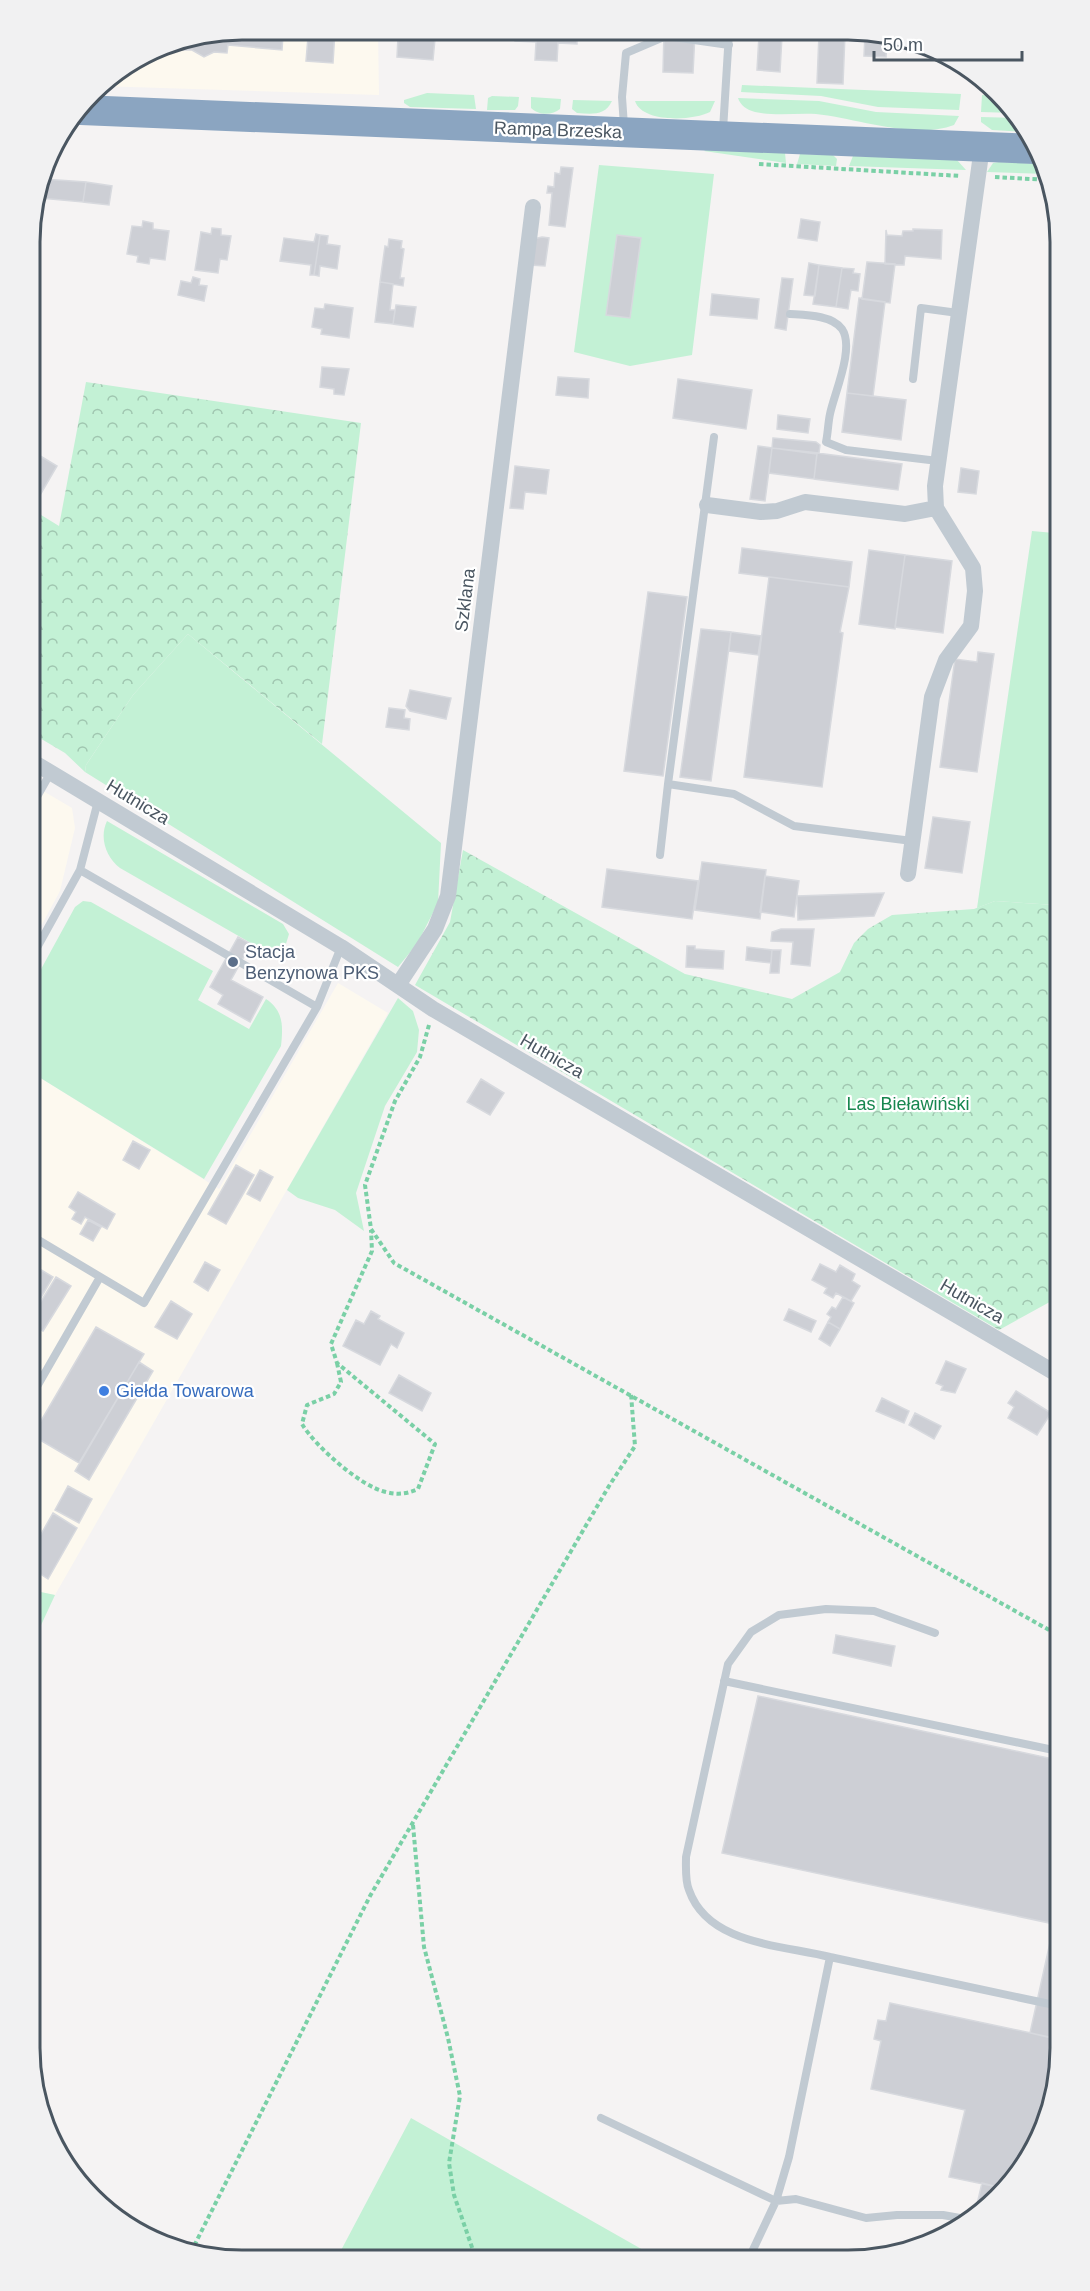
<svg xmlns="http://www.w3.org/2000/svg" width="1090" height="2291" font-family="Arial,sans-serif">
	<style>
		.commercial { fill: #fdf9ef }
		.green { fill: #c3f1d5 }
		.forest { fill: url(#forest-crowns) }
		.building { fill: #cdcfd5; stroke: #d7d9de; stroke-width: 1.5 }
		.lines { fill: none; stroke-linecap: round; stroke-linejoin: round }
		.path { stroke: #7ad0a6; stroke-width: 4; stroke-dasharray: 4.5 3; stroke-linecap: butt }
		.lane { stroke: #c1cad2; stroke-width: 8 }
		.street { stroke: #c1cad2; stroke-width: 16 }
		.highway { stroke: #8ba5c1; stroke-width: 30 }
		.service-dot { fill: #5c6f8a; stroke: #fff; stroke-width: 2 }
		.shop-dot { fill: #3f7fe0; stroke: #fff; stroke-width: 2 }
		.labels { text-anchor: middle; stroke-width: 4.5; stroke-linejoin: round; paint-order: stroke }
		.street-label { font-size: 18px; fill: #4a5661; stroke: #fff }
		.service-label { font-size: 18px; fill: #4e5e75; stroke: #fff; text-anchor: start }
		.park-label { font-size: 18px; fill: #17864f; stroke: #fff }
		.shop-label { font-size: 18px; fill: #366cbe; stroke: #fff; text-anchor: start }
		.rim { fill: none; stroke: #4a5661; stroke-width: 3 }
	</style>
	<defs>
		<pattern id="forest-crowns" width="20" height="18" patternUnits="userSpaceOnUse" patternTransform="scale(1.5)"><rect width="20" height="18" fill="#c3f1d5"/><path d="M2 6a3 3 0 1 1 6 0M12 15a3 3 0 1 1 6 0" fill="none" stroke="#a0c6b0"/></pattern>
	</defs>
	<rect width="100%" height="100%" fill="#f5f3f3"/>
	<path class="commercial" d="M242,30l136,1 1,64 -280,-9 62,-40z
		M33,785l39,23 3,20 -15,63 -26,48z
		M338,983l50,30 -333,582 -19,-4 -2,-517 185,115z"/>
	<path class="green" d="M742,85l219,9 -2,16 -81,-3 -57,-11 -80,-4z
		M427,93l47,2 2,14 -66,-2 -6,-4v-3z
		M982,95l17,1 15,17 -33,-1z
		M492,96l27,1 -1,9 -3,4h-28l1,-12z
		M531,97l30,2 -1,10c-8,7 -22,6 -29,-1z
		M738,98l81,3 57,11 83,4 -5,9c-40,15 -98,-7 -138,-11 -20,-1 -42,2 -61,-2 -8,-2 -15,-7 -17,-14z
		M573,100l39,1c-7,15 -20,13 -35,12l-5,-4z
		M635,101h80l-5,11c-17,9 -68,11 -75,-11z
		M981,117l38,1 9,14 -36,-2 -11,-8z
		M707,149l78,4 1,10 -82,-12z
		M800,154l33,1 4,4 -1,7 -39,-2z
		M853,156l104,4 9,10 -117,-4z
		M999,162l43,2 5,10 -60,-2 6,-9z
		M599,165l115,9 -22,181 -62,11 -56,-14z
		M1032,531l22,2 1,372 -60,-4 -18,7z
		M188,634l253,209 -3,60 -21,41 -19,23 -313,-195 1,-7 47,-70z
		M107,821l176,103 6,10 -4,13 -8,6 -14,-3 -143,-82c-14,-11 -21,-30 -13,-47z
		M83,901l8,1 122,69 -15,29 51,29 17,-30c18,12 17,28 15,47l-77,133 -170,-105v-92l41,-75z
		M398,998l15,13 6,19 -2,22 -32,54 -29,87 8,38 -29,-21 -37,-12 -11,-8z
		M36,1591l19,4 -19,41z
		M411,2118l241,137 -314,1z"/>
	<path class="forest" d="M86,382l275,41 -39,321 -134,-110 -55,61 -47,70 -1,7 -20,-19 -32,-19v-224l26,16z
		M463,850l222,124 107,25 48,-27 14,-29 14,-14 24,-14 82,-6 21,-8 60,4 2,393 -58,32 -584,-345 35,-63z"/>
	<path class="building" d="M242,30l93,1 -2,32 -27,-2 2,-24 -25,-2 -1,15 -54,-5 -1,8 -13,-1 -10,5 -12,-7h-13v-7z
		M397,31h16v7l-17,-2z
		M515,32h62v12l-19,-1 -1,18 -22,-1 1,-18 -21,-1z
		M664,33h31l-2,40 -30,-1z
		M819,34h26l-2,50 -26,-1z
		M865,34l26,1v7h-4l-1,15 -22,-1z
		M759,35l23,1 -2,36 -23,-2z
		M398,37l37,2 -2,21 -36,-3z
		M162,46v4l-20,14 -3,-4z
		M561,167l12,1 -8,59 -16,-2 3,-32h-5l1,-7 6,1 1,-14 5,1z
		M43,179l43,3 -3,20 -43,-4 -2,-4z
		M86,182l26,4 -3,19 -26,-3z
		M801,219l19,3 -3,19 -19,-3z
		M143,221l10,2v6l16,2 -4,29 -15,-2 -1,6 -12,-2 1,-6 -11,-2 5,-28 10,1z
		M212,228l9,1v6l10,1 -4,24 -7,-1 -2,14 -23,-3 6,-38 10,2z
		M913,229l29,1 -1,29 -36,-3 -1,9 -19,-1 1,-34 1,5 15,1 1,-5h10z
		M316,234l4,1 -6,40h-4l1,-10 -31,-4 4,-23 30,4z
		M320,235l8,1 -1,8 13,2 -3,23 -17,-3 -1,10 -5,-1z
		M617,235l24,3 -11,80 -24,-3z
		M542,237l7,1 -4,28 -15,-1 3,-26z
		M389,239l13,2 -1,7 3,1 -4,29h4l-1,8 -23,-4 5,-36 3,1z
		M867,262l28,2 -5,39 -28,-4z
		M809,263l10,2 -4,31 -11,-1z
		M819,265l23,3 -6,39 -23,-3z
		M842,268l12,1 -1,4 7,1 -2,17 -7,-1 -3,19 -12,-2z
		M193,277l7,2 -1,6 8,1 -3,15 -26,-6 3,-14 10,2z
		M782,278l11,1 -7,51 -11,-2z
		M380,282l13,2 -3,26h5l-2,14 -18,-2z
		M712,294l47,5 -2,20 -47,-4z
		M859,298l26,4 -12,94 -26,-3z
		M325,304l28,4 -4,30 -28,-4 1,-5 -10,-2 3,-19 9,1z
		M396,305l20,2 -3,20 -20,-3z
		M322,367l27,2 -5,26 -10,-1v-5l-14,-2z
		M558,377l31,2 -1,19 -32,-3z
		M678,379l74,11 -6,39 -73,-11z
		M847,393l59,7 -5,40 -59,-8z
		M778,415l32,4 -2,14 -31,-4z
		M773,438l43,4 4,3 -1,8 -47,-5z
		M758,446l14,2 -7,53 -15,-2z
		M772,448l45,6 -3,25 -45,-6z
		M32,451l25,15 -18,31 -6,-4z
		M817,453l85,11 -4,26 -84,-11z
		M515,466l34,4 -3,24 -21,-2 -2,17 -13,-1z
		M961,468l18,3 -3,23 -18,-2z
		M742,548l110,14 -3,25 -110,-14z
		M869,550l36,5 -10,74 -36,-5z
		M905,555l47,6 -9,72 -48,-6z
		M769,577l80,10 -9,45 3,1 -21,154 -78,-10z
		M648,592l39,5 -24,179 -39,-5z
		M701,629l30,3 -20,149 -31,-4z
		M731,632l30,4 -3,19 -29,-4z
		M978,652l16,2 -17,118 -37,-5 15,-108 22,3z
		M410,690l41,8 -5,21 -36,-8 -4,-5z
		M389,708l16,2 -1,8 6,1 -1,11 -23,-3z
		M933,817l37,5 -8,51 -37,-5z
		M702,862l64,8 -6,49 -65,-9z
		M607,869l91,12 -6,38 -90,-12z
		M765,876l34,5 -5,36 -34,-5z
		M884,893l-10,23 -76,4 -1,-24z
		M781,929h33l-4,37 -19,-2 2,-22 -22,-1 1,-9z
		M238,937l13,7 -20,36 32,17 -13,25 -32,-18 5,-9 -13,-8z
		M687,946h8v3l29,2 -1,18 -37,-2z
		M747,947l25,3 -1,13 -25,-3z
		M772,950h9l-2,23h-9z
		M481,1079l23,14 -14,22 -23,-13z
		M133,1141l17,9 -11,19 -16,-9z
		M236,1165l18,10 -28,49 -18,-10z
		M260,1170l13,7 -13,24 -13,-7z
		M78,1192l37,22 -8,15 -22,-12 -4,7 -9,-5 4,-7 -7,-5z
		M88,1220l13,7 -8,14 -13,-7z
		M205,1262l15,8 -12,21 -14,-9z
		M820,1264l16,8 4,-7 15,9 -3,7 8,5 -9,15 -15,-8 -3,5 -9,-5 3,-5 -15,-8z
		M38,1268l15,9 -18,31v-34z
		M56,1277l15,9 -28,45 -8,-4v-16z
		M843,1297l11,6 -14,26 -12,-7 3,-5 -4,-3 5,-7 4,2z
		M171,1301l21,13 -15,25 -22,-12z
		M789,1309l27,12 -5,11 -27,-12z
		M371,1311l9,5 -2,3 26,14 -7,15 -6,-4 -11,21 -37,-19 13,-26 8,4z
		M828,1322l12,7 -10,17 -11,-7z
		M96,1327l48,27 -65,109 -44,-26v-6z
		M946,1361l20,8 -11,24 -14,-3 2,-4 -7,-3z
		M139,1362l14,9 -64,109 -14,-9z
		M399,1375l32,18 -9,18 -33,-18z
		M1016,1391l35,22 -14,22 -29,-17 6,-11 -6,-4z
		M882,1398l27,13 -5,12 -28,-12z
		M915,1413l26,13 -7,13 -25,-14z
		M68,1486l24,13 -13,24 -24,-13z
		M53,1513l24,15 -29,51 -12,-8v-28z
		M836,1635l59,11 -4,20 -58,-13z
		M758,1696l300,64 1,152 -2,-1 -3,13 -332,-71z
		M1057,1911l2,95 -7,32 -22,-5z
		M890,2003l169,36 1,24 -16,67 -32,52 -10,6 -53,-11 16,-67 -94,-21 10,-48 -7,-2 4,-19 8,1z
		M982,2183l20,5 -1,6 -27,23z"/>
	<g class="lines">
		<path class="path" d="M759,164l202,12
			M995,177l54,3
			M429,1025l-9,32 -25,44 -30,84 6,44 23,34 664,372
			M337,1363l4,19 -7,12 -27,11 -5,19c13,22 59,63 84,68 12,3 21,2 32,-3l17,-45 -98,-81 -6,-19 41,-93 -1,-21
			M413,1825l11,122 24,91 12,58 -11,67 5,32 21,61
			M191,2252l179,-356 239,-410 26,-40 -4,-52"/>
		<path class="lane" d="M624,126l-2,-29 4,-44 40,-17 63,9
			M723,130l6,-97
			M790,314c15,1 42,1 52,15 13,19 -8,65 -12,85 -2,9 -2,19 -4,28l20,8 92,11
			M913,379l8,-71 37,5
			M668,784l46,-347
			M34,802l17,-30
			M660,855l8,-71 66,10 60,32 118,15
			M80,870l237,137
			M34,953l46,-83 18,-69
			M35,1238l109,65 173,-296 24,-60
			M35,1390l65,-113
			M724,1681l334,70
			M830,1957l229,49
			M601,2118l175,83 13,-44 41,-200c-47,-12 -122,-12 -141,-67 -4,-9 -3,-23 -3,-33l42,-193 23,-32 28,-17 47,-6 48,2 61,22
			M751,2254l25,-53 20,-2 70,19 31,-3h46l28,5"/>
		<path class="street" d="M707,505l54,7 16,-1 28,-9 100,12 31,-6
			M33,762l308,185 92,62 624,365
			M908,874l24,-177 14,-37 25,-34 4,-35 -2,-23 -37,-60 -1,-22 47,-339
			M398,985l37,-56 13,-33 85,-689"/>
		<path class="highway" d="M81,110l954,39"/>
	</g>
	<circle class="service-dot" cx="233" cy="962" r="6"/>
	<circle class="shop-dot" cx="104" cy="1391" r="6"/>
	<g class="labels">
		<g class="street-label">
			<text transform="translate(558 130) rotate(2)" y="6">Rampa Brzeska</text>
			<text transform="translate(465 600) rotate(-83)" y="6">Szklana</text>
			<text transform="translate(138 802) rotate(31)" y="6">Hutnicza</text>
			<text transform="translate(552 1056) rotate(30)" y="6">Hutnicza</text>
			<text transform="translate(972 1301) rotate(30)" y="6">Hutnicza</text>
		</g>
		<g class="service-label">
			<text x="245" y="958">Stacja<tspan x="245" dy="21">Benzynowa PKS</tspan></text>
		</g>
		<g class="park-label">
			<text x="908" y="1110">Las Bieławiński</text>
		</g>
		<g class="shop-label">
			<text x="116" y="1397">Giełda Towarowa</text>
		</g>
	</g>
	<path d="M0 0H1090V2291H0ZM242 40H848A202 202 0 0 1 1050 242V2048A202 202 0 0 1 848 2250H242A202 202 0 0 1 40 2048V242A202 202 0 0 1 242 40Z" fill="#f1f1f2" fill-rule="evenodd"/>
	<path class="rim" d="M242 40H848A202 202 0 0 1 1050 242V2048A202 202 0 0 1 848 2250H242A202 202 0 0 1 40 2048V242A202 202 0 0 1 242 40Z"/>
	<path d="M874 51v9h148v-9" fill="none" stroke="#4a5661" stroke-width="3"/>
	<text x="883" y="51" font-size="18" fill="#4a5661" stroke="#ffffff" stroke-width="4.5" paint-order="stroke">50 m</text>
</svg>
